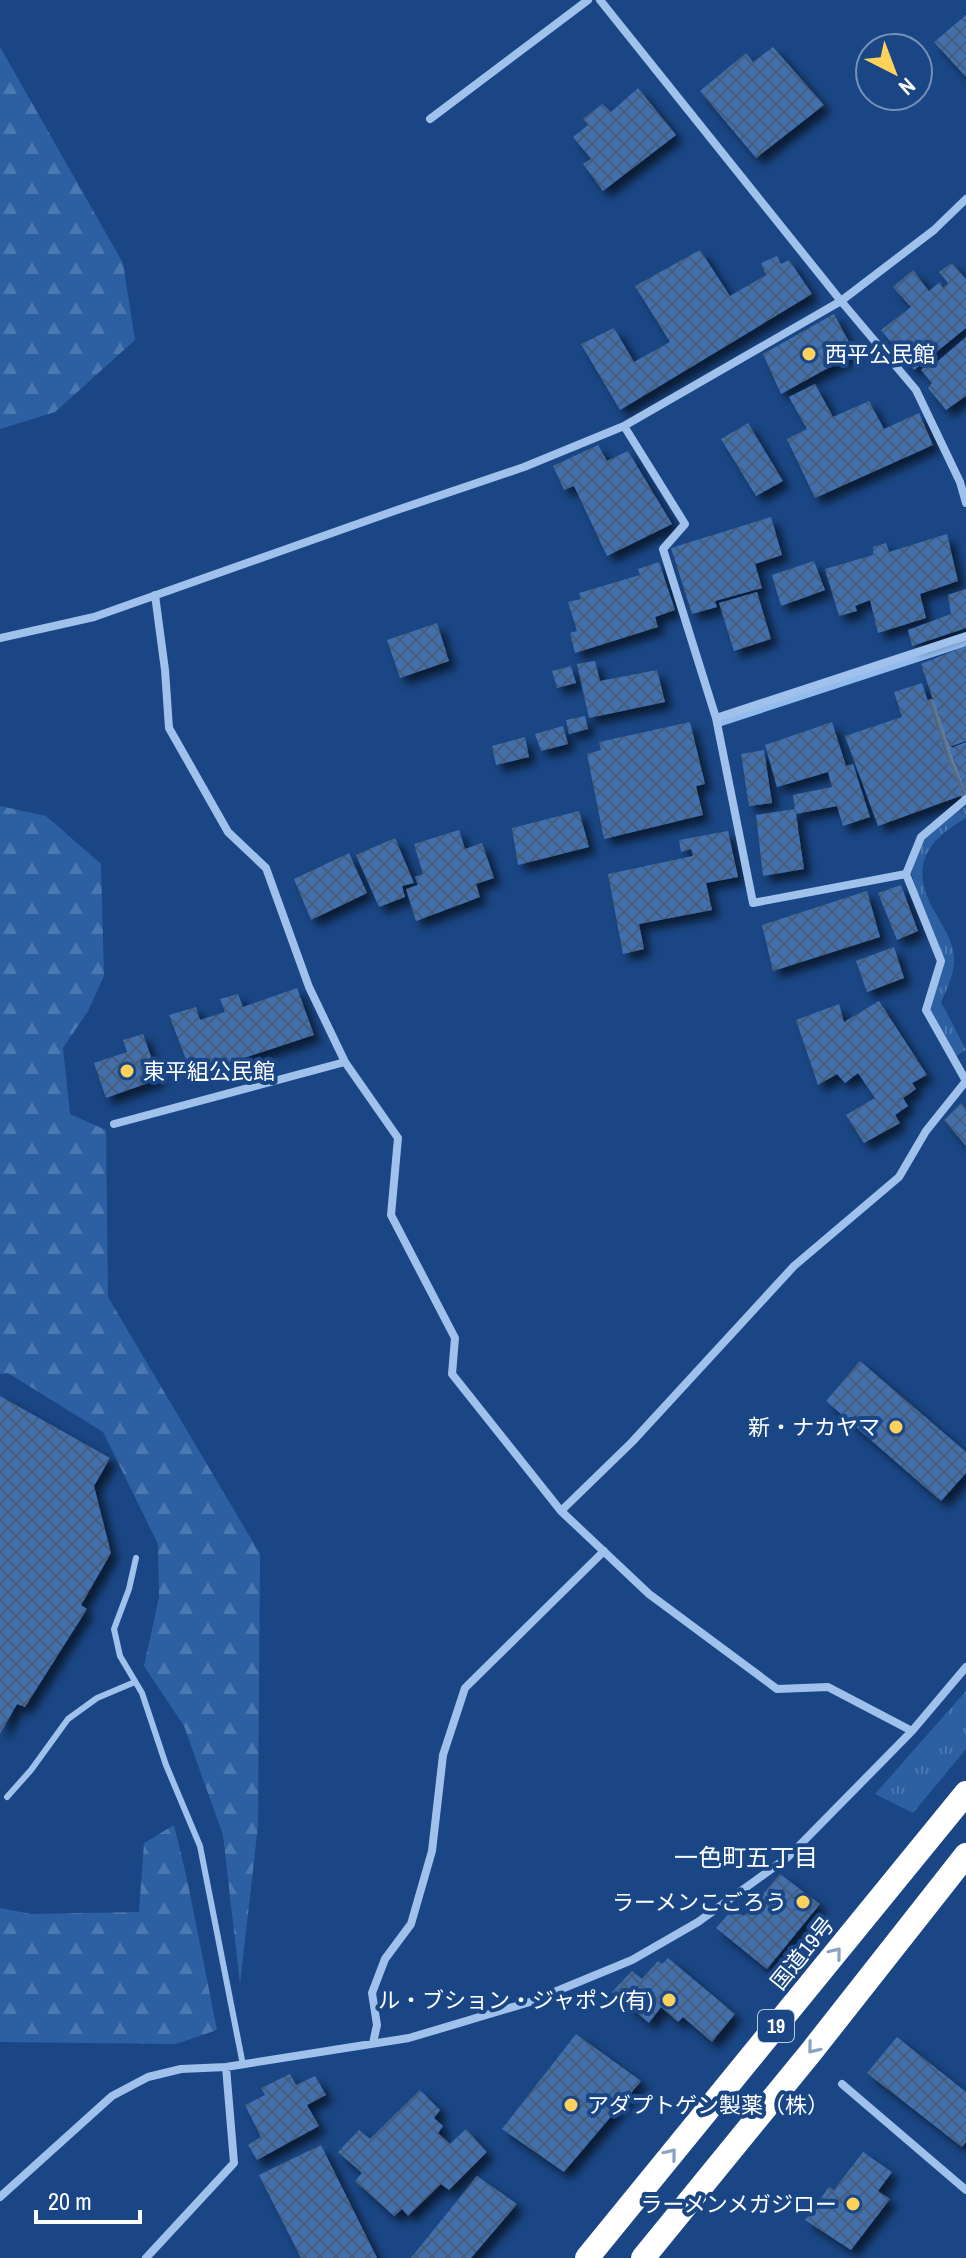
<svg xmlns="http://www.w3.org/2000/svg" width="966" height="2258" font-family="'Archivo Narrow','Noto Sans JP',sans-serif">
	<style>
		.grass { fill: url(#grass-tufts) }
		.forest { fill: url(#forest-firs) }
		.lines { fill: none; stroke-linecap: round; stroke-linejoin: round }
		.stream { stroke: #93bbee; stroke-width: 10 }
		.building { fill: url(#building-cross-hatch); filter: url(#shadow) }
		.lane { stroke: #a0c1ec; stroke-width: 6 }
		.street { stroke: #a0c1ec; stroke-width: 8 }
		.highway { stroke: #fff; stroke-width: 24 }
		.oneway { stroke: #8ca2c2 }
		.poi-dot { fill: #fed25b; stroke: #1a4685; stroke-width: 3 }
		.labels { text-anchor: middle; stroke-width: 8; stroke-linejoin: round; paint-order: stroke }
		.shield { fill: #1a4685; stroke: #bac8da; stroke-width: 2 }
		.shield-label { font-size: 20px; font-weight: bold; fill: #fff }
		.poi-label { font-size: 22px; fill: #fff; stroke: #1a4685; text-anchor: end }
		.street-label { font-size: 22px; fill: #fff; stroke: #1a4685 }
		.neighbourhood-label { font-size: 24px; fill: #fff; stroke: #1a4685 }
	</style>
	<defs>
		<pattern id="grass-tufts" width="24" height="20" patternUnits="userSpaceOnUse" patternTransform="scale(2)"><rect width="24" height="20" fill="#2d60a3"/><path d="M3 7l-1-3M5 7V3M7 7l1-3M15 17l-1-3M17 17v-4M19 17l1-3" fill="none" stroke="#4c78b1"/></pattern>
		<pattern id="forest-firs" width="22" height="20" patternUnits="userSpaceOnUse" patternTransform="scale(2)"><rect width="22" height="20" fill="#2d60a3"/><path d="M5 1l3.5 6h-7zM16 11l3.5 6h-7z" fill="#4c78b1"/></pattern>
		<pattern id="building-cross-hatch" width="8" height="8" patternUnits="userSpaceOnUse" patternTransform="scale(2)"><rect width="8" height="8" fill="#4270ae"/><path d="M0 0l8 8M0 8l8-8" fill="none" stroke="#485c78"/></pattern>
		<filter id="shadow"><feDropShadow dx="7" dy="7" stdDeviation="4" flood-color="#0009"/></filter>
	</defs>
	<rect width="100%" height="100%" fill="#1a4685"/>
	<path class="grass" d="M966,796v22c-40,23 -56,48 -33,91 9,16 21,32 21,51 0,15 -7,29 -13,42l25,48 -13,8 -27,-48 15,-49 -30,-88 10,-36z
		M966,1691v58l-53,64 -38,-19z"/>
	<path class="forest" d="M0,47l123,216 12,77 -80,72 -55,17z
		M0,806l46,10 55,48 3,112 -16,35 -25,37 7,66 36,16 2,167 152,257 -2,272 -18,158 -17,-149 -39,-109 -40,-60 15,-69 -1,-53 -55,-112 -95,-59 -8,1z
		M174,1825l13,54 30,151 -41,14 -176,-2v-134l31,6 108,-2 5,-69z"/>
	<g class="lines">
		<path class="stream" d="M931,704l18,52 17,40
			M721,721l245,-80"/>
	</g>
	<path class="building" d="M966,15v62l-32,-35z
		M773,47l51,58 -68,53 -56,-67 46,-38 7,9z
		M638,88l38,47 -73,56 -20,-27 8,-5 -18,-22 15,-12 -5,-6 19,-15 9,8z
		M700,250l30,46 36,-21 -5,-12 16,-7 4,8 8,-4 23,34 -192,116 -39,-66 33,-16 20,34 36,-20 -35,-56z
		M952,263l14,16v49l-52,42 -33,-40 30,-23 -18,-20 20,-17 16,21 11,-9 3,6 5,-5 -9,-11z
		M834,314l21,39 -74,41 -18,-40z
		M966,337v59l-20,14 -18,-22 4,-5 -11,-13 14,-11 2,3z
		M815,384l18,33 36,-16 15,28 35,-16 14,32 -118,53 -28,-59 20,-10 -18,-32z
		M748,423l35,58 -27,15 -35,-57z
		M598,445l9,16 21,-10 44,73 -65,32 -33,-70 -10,4 -11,-24z
		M771,517l11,38 -27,9 7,24 -47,13 2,6 -25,7 -21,-66z
		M947,534l11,47 -38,13 6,24 -48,15 -8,-33 -15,6 2,5 -18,5 -14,-47 48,-14v-8l13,-4 3,9z
		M814,561l11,29 -44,16 -9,-31z
		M659,562l16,48 -20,7 3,10 -83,26 -5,-20 7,-2 -9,-29 13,-3 -2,-6 61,-18 -2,-6z
		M966,589v39l-54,18 -4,-16 43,-16 -3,-19z
		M757,592l14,47 -37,12 -15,-48z
		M437,623l12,38 -49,17 -13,-38z
		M966,646v95l-17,6 -28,-83z
		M595,661l5,20 57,-11 8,32 -76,16 -12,-54z
		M571,666l5,17 -19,5 -5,-17z
		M922,683l24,74 17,38 -85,31 -33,-90 57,-19 -8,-25z
		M585,716l3,13 -19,5 -3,-14z
		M690,722l15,62 -9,2 7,29 -99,24 -17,-85 14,-4 -2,-8z
		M832,722l14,44 7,-2 17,53 -27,9 -6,-20 -41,8 8,55 -41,7 -7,-61 39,-6 -2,-14 39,-8 -4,-15 -51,15 -12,-42z
		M563,726l5,18 -27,7 -6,-17z
		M525,737l4,20 -33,8 -4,-19z
		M966,742v51l-17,-44z
		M764,750l8,53 -23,3 -8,-52z
		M579,811l10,36 -71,18 -6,-37z
		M459,830l6,19 17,-6 12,35 -18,6 4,13 -64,24 -10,-32 12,-4 -3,-8 8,-3 -9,-30z
		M728,831l10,46 -32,6 6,27 -73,14 5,25 -21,5 -15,-80 85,-18 -2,-7 -10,3 -2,-12z
		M395,838l19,45 -12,3 3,11 -26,10 -23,-52z
		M349,853l18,40 -56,27 -17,-41z
		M901,885l17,46 -21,9 -19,-47z
		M867,891l13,46 -107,34 -11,-46z
		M894,947l10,31 -37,14 -11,-31z
		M297,988l17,47 -122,40 -23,-60 27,-8 4,13 25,-8 -5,-13 18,-5 5,13z
		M879,1001l48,74 -15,8 4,6 -13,9 5,8 -13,9 5,8 -36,20 -18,-28 29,-17 -17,-25 -13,10 -8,-9 -19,11 -22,-65 43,-16 5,18z
		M143,1034l16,45 -53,19 -12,-35 33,-11 -4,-12z
		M961,1103l5,6v37l-22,-26z
		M860,1361l106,91v21l-25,28 -115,-100z
		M0,1396l110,62 -16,28 17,67 -30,52 6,4 -62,98 -8,-3 -17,30z
		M780,1874l40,30 -53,65 -51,-41 17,-19 11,7z
		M668,1958l67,56 -23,28 -29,-25 -5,5 -17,-15 -12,16 -37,-31 20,-21 10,8 16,-18 4,3z
		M576,2034l65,47 -77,91 -62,-43z
		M897,2037l69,55v50l-4,5 -95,-74z
		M290,2074l6,11 19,-9 11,19 -19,10 12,21 -62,34 -9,-15 13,-8 -16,-32 20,-10 -4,-7z
		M420,2090l20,20 -6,8 9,8 -5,7 12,11 16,-15 21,23 -38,38 -8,-6 -33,32 -6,-7 -8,7 -39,-35 7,-8 -24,-21 21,-22 11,9z
		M321,2145l56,113h-76l-42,-83z
		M863,2152l29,20 -14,19 12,8 -39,51 -46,-30 24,-33 5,3z
		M477,2176l40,28 -46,54h-60z"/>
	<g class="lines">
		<path class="lane" d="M136,1558l-7,31 -15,40 6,27 22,37 24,72 34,81 43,219
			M7,1797l24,-27 37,-51 29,-21 38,-16"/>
		<path class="street" d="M600,0l241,301 75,89 44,92 6,21
			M430,119l158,-119
			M624,426l61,98 -22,25 53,169
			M155,595l10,75 4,58 59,104 38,36 43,119 36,75 53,76 -7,77 64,123 -3,36 109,137
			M966,636l-250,82 37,185 153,-29 15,-37 45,-38
			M0,638l94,-21 303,-107 127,-43 100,-41 217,-125 93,-71 32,-31
			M906,874l35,87 -15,49 40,71
			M114,1124l231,-62
			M912,1731l-84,-44 -51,2 -128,-95 -88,-83 71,-69 162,-176 105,-89 27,-46 40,-50
			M373,2043l4,-18 -5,-32 13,-34 26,-35 21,-73 11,-96 22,-67 139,-137
			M842,2084l124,106
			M0,2197l112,-101 36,-19 33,-8 45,-2 183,-29 121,-36 102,-42 66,-38 90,-65 124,-126 54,-64
			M146,2258l88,-95 -8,-96"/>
		<path class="highway" d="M587,2258l379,-465
			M643,2258l168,-206 155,-197"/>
	</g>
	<defs><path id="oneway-chevron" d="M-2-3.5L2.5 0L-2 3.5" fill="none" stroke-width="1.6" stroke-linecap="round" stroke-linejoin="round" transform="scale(2)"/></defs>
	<g class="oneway">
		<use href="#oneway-chevron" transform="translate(836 1953) rotate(-51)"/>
		<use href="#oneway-chevron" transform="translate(813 2048) rotate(129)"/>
		<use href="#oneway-chevron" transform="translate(671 2154) rotate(-51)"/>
	</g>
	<g class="poi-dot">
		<circle cx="809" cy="354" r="8"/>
		<circle cx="127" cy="1071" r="8"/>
		<circle cx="896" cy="1427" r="8"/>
		<circle cx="803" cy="1902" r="8"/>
		<circle cx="669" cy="2000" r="8"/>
		<circle cx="571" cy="2105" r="8"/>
		<circle cx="853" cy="2204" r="8"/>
	</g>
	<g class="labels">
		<rect class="shield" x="758" y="2010" width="36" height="32" rx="6"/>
		<g class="shield-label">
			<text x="776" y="2033">19</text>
		</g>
		<g class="poi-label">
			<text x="825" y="362" text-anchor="start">西平公民館</text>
			<text x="143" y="1079" text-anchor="start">東平組公民館</text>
			<text x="880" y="1435">新・ナカヤマ</text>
			<text x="787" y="1910">ラーメンこごろう</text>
			<text x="653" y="2008">ル・ブション・ジャポン(有)</text>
			<text x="587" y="2113" text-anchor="start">アダプトゲン製薬（株）</text>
			<text x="837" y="2212">ラーメンメガジロー</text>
		</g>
		<g class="street-label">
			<text transform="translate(802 1953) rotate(-51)" y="8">国道19号</text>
		</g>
		<g class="neighbourhood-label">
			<text x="746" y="1866">一色町五丁目</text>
		</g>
	</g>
	<g transform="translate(894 72) rotate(138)"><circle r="38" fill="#1a4685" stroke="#7690b6" stroke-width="2"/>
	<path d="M0-6L14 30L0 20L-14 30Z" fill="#fed25b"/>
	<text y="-12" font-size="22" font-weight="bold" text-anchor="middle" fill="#ffffff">N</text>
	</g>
	<path d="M36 2210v12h104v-12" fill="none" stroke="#ffffff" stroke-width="4"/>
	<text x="48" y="2210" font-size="24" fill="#ffffff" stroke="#1a4685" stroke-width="6" paint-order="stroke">20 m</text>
</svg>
